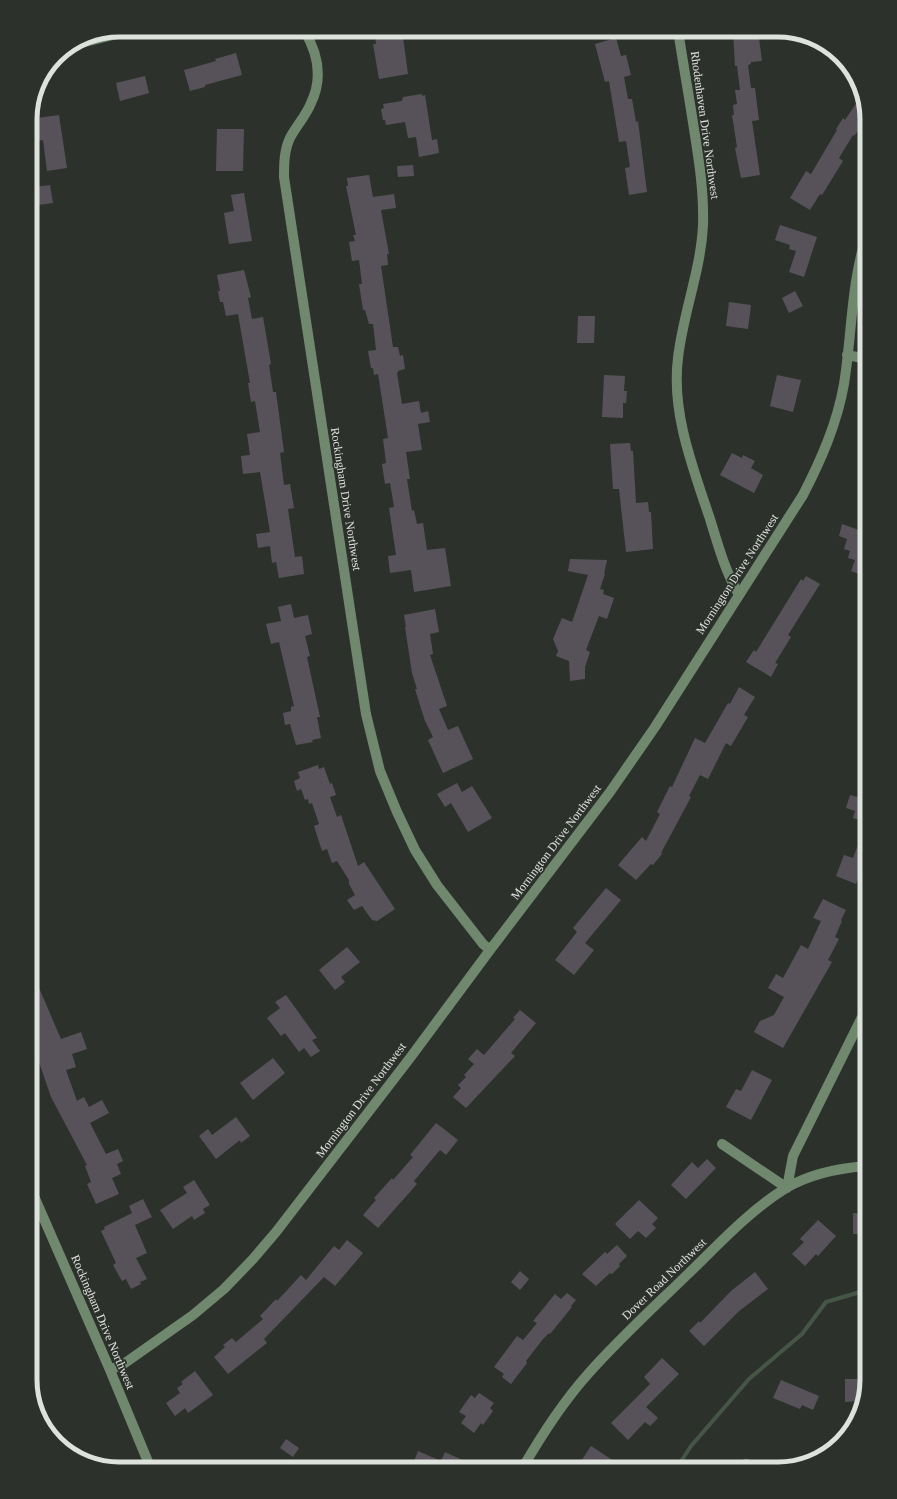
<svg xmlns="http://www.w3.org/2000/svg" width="897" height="1499" font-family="'Times New Roman',serif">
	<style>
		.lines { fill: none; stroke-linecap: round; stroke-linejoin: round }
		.stream { stroke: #455546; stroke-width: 4 }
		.building { fill: #57525a }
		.minor { stroke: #6f886e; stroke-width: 10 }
		.labels { text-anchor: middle; stroke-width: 3.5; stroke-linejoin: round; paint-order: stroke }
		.street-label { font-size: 12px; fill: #dee2dd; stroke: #2c322b }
		.rim { fill: none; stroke: #dee2dd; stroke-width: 5 }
	</style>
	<rect width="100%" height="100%" fill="#2c322b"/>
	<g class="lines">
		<path class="stream" d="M676,1469l15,-23 58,-67 53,-45 24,-32 41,-12"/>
	</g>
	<path class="building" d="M378,30h24l6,44 -29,5 -6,-35h3l-1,-9h4z
		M746,30h12l4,31 -11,1v2l-3,1 3,23h4l4,32 -7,1 8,54 -19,3 -6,-30 2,-1 -5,-32h2l-1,-10 4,-1 -2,-14h5l-3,-24h-2l-2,-34z
		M616,38l5,18 5,-1 5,20 -7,2 4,22h4l4,23 2,-1 9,71 -18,3 -4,-27 5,-1 -4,-26 -7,1 -10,-61 -4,1 -10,-38z
		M236,53l6,22 -37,10v2l-15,4 -6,-21 32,-9 -1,-2z
		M145,76l4,17 -29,8 -4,-18z
		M422,94v2l3,-1 7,45 5,-1 2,14 -20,4 -3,-20 -8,1 -3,-16 -19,3 -1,-5h-2l-2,-11 3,-1 -1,-4 19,-3 1,-4z
		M861,96l6,24 -13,16 -1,-1 -14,23 4,3 -21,34 -2,-1 -10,16 -20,-12 16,-27 5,3 26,-44 -1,-1 7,-11 2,2z
		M59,115l8,53 -20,3 -4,-31 -11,2 -2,-23z
		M217,129h27l-1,42h-27z
		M413,165l1,11 -16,1 -1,-11z
		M369,175l4,22 21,-3 2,14 -15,2 8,44h-2l1,11 -7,1 12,81h5l2,9 3,-1 2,14 -7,2v1l-1,1 5,31 17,-3 2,12 7,-2 2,11 -12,2 4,26 -16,2 4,27h-3l5,32 2,-1 3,14 6,-1 4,27 18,-2 6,38 -37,6 -3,-22 -21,3 -2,-17 8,-1 -7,-47 5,-1 -4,-24 -5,1 -3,-20 4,-1 -3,-24 5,-1 -10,-64 -4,1 -1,-7h-2l-3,-17 8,-1 -3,-26h-4l-4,-14h-2l-4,-26h3l-3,-24 -7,1 -3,-19 6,-1 -2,-6h3l-10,-49h2l-1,-8z
		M50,185l3,18 -15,2 -3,-18z
		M244,193l8,48 -23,3 -5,-31 10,-2 -3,-16z
		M780,225l37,12 -13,40 -15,-5 7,-21 -7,-2 1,-4 -15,-5z
		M244,270l7,27 -3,1 4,21 11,-2 8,47 -2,1 4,27h3l8,60 -4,1 4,32 6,-1 4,24 -6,1 7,48 7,-1 2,18 -25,4 -3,-16 -4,1 -2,-17 -12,2 -2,-14 14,-2 -10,-60 -17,2 -2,-18 9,-1 -3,-21 13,-2 -5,-31 -4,1 -3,-19h2l-12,-69 -12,2 -3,-14h-3l-2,-11h2l-3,-16z
		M795,291l8,15 -14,7 -7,-15z
		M729,302l22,3 -3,24 -22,-3z
		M578,316h17l-1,27h-17z
		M604,375l21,1 -1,15h3l-1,12h-3v15l-21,-1z
		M777,375l24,5 -8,32 -23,-6z
		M630,443l1,8h2l3,52 12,-1 1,10h2l2,37 -27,3 -7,-63h-6l-3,-45z
		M732,453l10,5 1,-3 12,6 -4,7 12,7 -9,18 -34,-18z
		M842,524l25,9v44l-16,-6 4,-11 -7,-2 2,-7 -6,-2 3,-10 -8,-3z
		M570,559l37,1 -3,14h1l-5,15 4,1 -1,4 11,4 -7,21 -8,-3 -13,34 4,2 -5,15v12l-15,2 -1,-20 -13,-5 2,-5 -5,-12 9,-21 10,4 16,-47 -20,-4z
		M806,576l14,8 -32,51 3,2 -16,26 3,1 -7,13 -25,-15 8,-12 2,2 45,-73 2,2z
		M291,604l3,14 14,-3 4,19 -7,2 5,20 -3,1 13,60h-3l4,21 -9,2 1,2 -17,3 -6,-21 -5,1 -2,-12 8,-2v-4l3,-1 -15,-64 -8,2 -5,-20 15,-3 -3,-14z
		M435,609l4,23 -9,2 3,20 -3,1 17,51 -8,3 9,21 10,-4 15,33 -30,14 -15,-33 5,-3 -8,-16 -10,-32h2l-5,-16 -7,-46h1l-2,-12z
		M739,687l16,10 -11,18 4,2 -17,29 -5,-3 -18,36 -8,-4 -11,21 2,1 -30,56 1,1 -9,11 -2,-1 -15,16 -18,-15 24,-28 4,4 14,-27 -3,-2 13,-26 2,1 23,-49 10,5 23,-40 2,1z
		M318,765l1,4 5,-2 6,17 2,-1 4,12 -6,2 7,20 4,-2 17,51 6,-4 31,47 -18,12 -5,-1 -10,-14 -8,4 -7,-10 8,-5 -6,-11v-4l-12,-19 -5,2 -5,-14 -5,2 -8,-25 5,-2 -7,-21 -3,1 -1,-5 -3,1 -4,-11 -4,2 -3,-10 6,-3 -2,-6z
		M865,775h2v48l-14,-5 2,-7 -9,-3 4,-13 7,2z
		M457,783l5,9 10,-6 20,32 -24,14 -17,-29 -6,4 -8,-13z
		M858,845l9,3v19l-4,-2 -7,19 -20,-8 8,-21 9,3z
		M606,888l15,12 -36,43 9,7 -20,25 -19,-15 22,-28 -4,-4z
		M823,899l23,11 -5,10 1,1 -7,16 4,2 -11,21 4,2 -49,86 -29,-16 6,-11 14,-6 10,-18 -16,-9 8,-14 7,4 18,-33 7,4 13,-28 -8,-3z
		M347,947l13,15 -19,15 4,5 -10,8 -16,-20z
		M30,967l31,72 20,-7 6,17 -15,5 4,13 -10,3 11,31 7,-4 5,10 13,-7 7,13 -19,10 16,31 12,-5 5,12 -6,3 4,10 -9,4 7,16 -23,10 -9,-20 4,-2 -6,-16 2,-1 -36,-68 -21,-61z
		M286,995l31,43 -5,2 8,11 -9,6 -7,-9 -5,4 -14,-19 -4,3 -14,-18 13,-10 -5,-6z
		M520,1010l16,13 -25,30 4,3 -49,52 -13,-11 8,-9 -3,-3 8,-8 -2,-2 10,-11 -6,-5 9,-10 7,6 31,-36 -2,-1z
		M273,1058l12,15 -32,27 -13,-17z
		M752,1070l20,10 -21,40 -25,-13 10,-18 5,2z
		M236,1117l14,19 -9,7 -1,-3 -24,19 -17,-23 9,-7 4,6z
		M436,1123l22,17 -12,15 -6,-5 -26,31 3,3 -39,44 -15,-13 13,-15 -2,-2 18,-20 1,2 20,-23 -3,-2z
		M707,1159l9,9 -30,31 -15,-14 21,-23 6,6z
		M194,1180l16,25 -7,4 2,4 -11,7 -2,-4 -19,13 -13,-19 27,-17 -4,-6z
		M143,1199l9,18 -17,8 12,28 -11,5 11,21 -7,3 1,2 -10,5 -5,-10 -4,2 -9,-16 3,-2 -15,-32 4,-2 -1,-2 28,-14 -3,-7z
		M639,1200l19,18 -6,6 4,4 -10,10 -8,-7 -8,8 -15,-15z
		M853,1213l14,1v20h-14z
		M818,1220l18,16 -18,20 -2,-2 -11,12 -13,-12 12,-12 -4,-3z
		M347,1240l16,13 -28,33 -11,-9 -60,62 3,4 -39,31 -14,-17 11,-10 -2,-2 9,-7 4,4 27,-23 -3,-3 16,-17 1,2 24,-26 5,5 28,-34 5,4z
		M617,1245l10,11 -8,8 1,2 -8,8 -2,-1 -14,13 -14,-12 23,-22 2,2z
		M520,1271l9,8 -9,11 -9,-8z
		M755,1272l13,17 -30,23 -34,34 -15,-15 10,-10 1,2 31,-32z
		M567,1293l9,7 -5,6 1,1 -22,27 -1,-1 -6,6 -17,22 1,2 -16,21 -9,-7 2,-3 -10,-7 23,-31 6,4 14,-17 -4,-2 22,-27 6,5z
		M662,1358l17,16 -33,33 12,11 -8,8 -5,-4 -17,18 -17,-17 39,-39 -6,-7z
		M195,1371l18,24 -25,18 -3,-5 -10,8 -9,-13 14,-10 -3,-5 6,-4 -2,-2z
		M845,1379h22l-6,22 -16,1z
		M781,1380l38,16 -6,14 -11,-5 -2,4 -27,-11z
		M479,1393l15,10 -4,5 3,3 -10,14 -2,-2 -7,10 -13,-10 5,-7 -7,-4 12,-17 4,3z
		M286,1439l13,9 -6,9 -13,-9z
		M591,1446l35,23h-50z
		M418,1451l23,10 4,-9 37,17h-71z"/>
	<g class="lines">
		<path class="minor" d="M304,30c14,23 19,48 7,73 -5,13 -15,23 -21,35 -6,12 -6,27 -6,39l82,537 14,57 17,41 18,38 22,35 46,59 7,6
			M678,30c5,33 11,66 16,99 5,31 10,63 9,96 -2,45 -20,88 -25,133 -7,54 15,110 32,161 8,26 15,52 29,76
			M73,45l60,-15
			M847,355l20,4
			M722,1144l65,44 6,-32 74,-149
			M30,1187l80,183 41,99
			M110,1370l15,-7 68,-48 31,-26 29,-30 23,-27 134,-174 80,-108 120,-158 45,-65 148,-232c18,-35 34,-71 41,-111 8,-50 7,-101 23,-150
			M746,1464l17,5
			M522,1469c19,-33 40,-66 66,-95 31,-35 66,-67 100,-100 31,-30 61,-63 98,-86 24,-14 54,-20 81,-22"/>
	</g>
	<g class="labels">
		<g class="street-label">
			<text transform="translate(705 125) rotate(82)" y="4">Rhodenhaven Drive Northwest</text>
			<text transform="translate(346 499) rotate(81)" y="4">Rockingham Drive Northwest</text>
			<text transform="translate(737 574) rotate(-57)" y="4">Mornington Drive Northwest</text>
			<text transform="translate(556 842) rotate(-53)" y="4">Mornington Drive Northwest</text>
			<text transform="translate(361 1100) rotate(-53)" y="4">Mornington Drive Northwest</text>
			<text transform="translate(664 1279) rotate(-44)" y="4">Dover Road Northwest</text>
			<text transform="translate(103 1322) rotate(67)" y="4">Rockingham Drive Northwest</text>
		</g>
	</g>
	<path d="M0 0H897V1499H0ZM119 37H778A82 82 0 0 1 860 119V1380A82 82 0 0 1 778 1462H119A82 82 0 0 1 37 1380V119A82 82 0 0 1 119 37Z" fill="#2c322b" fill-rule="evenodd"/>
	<path class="rim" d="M119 37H778A82 82 0 0 1 860 119V1380A82 82 0 0 1 778 1462H119A82 82 0 0 1 37 1380V119A82 82 0 0 1 119 37Z"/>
</svg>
